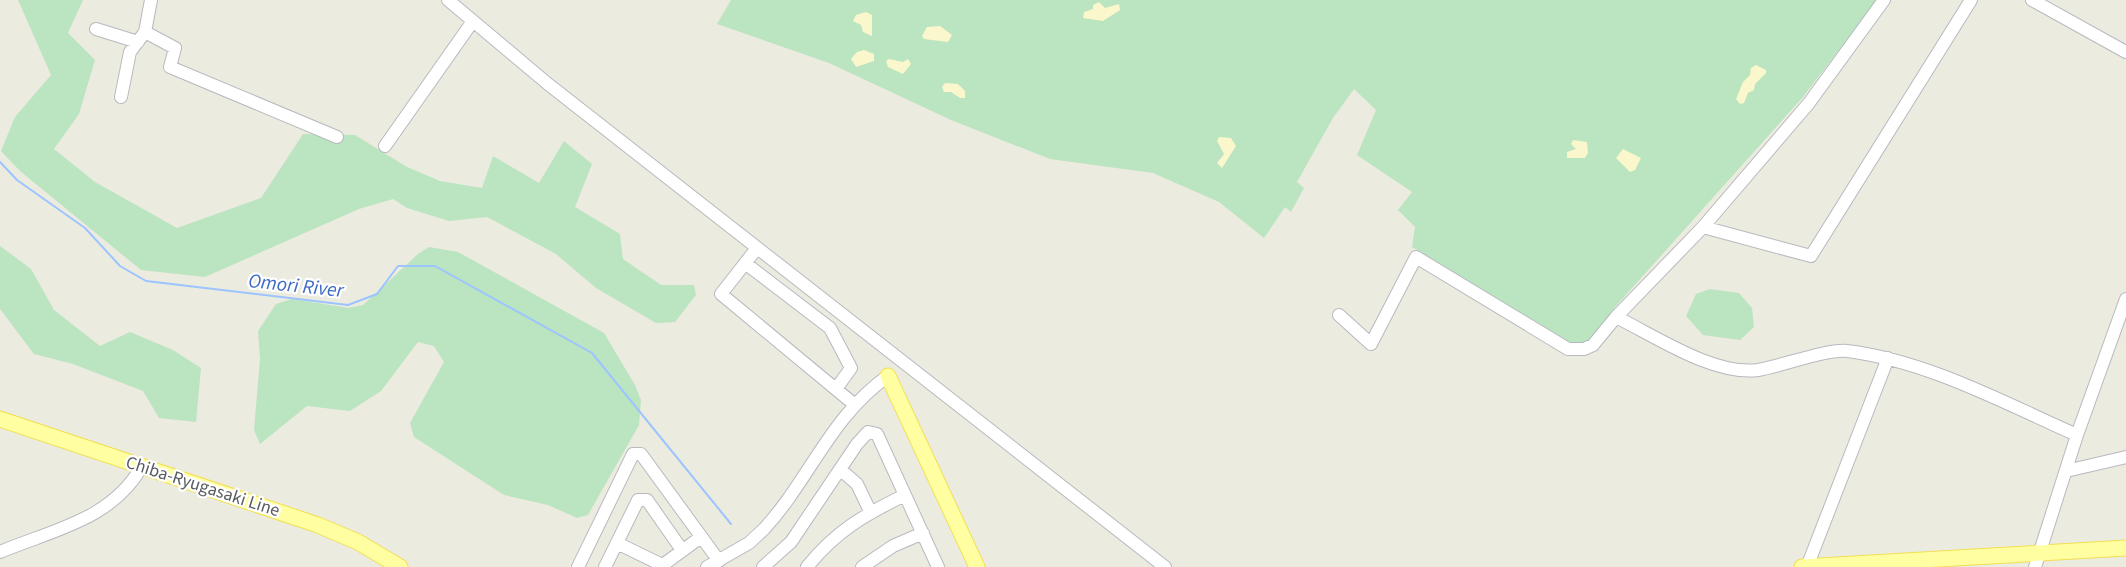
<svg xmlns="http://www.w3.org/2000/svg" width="2126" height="567" font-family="'Source Sans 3',sans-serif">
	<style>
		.green { fill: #bbe4c1 }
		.sand { fill: #faf7cc }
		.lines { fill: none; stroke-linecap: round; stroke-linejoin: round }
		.stream { stroke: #9cc4ff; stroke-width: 2 }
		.minor-casing { stroke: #b7b9bf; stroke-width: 14 }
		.major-casing { stroke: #f2df52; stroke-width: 17 }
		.minor { stroke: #fff; stroke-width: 12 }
		.major { stroke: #ffffa1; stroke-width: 15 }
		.labels { text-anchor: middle; stroke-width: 4.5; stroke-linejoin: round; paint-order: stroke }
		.street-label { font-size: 18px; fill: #585b61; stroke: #fff }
		.water-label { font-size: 20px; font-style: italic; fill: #3e6ac3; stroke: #fff }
	</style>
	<rect width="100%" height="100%" fill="#ecebdf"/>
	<path class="green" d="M18,0h65l-15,33 27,27 -16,54 -25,35 41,33 82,46 84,-30 42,-64 52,1 52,32 33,14 42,7 11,-32 46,27 25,-42 28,23 -17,43 45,27 3,25 38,26h33l2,10 -21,27 -19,1 -60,-35 -40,-34 -69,-37 -38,4 -42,-13 -14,-9 -34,10 -154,68 -64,-7 -121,-99 -19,-20 14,-34 36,-42z
		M731,0h1146l-74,97 -187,209 -25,36 -24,1 -155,-96 3,-20 -17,-17 14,-18 -55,-37 19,-45 -22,-21 -21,29 -36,64 7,6 -13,24 -6,-5 -21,31 -45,-36 -66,-29 -103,-14 -99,-39 -122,-57 -112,-39z
		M0,246l31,23 23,41 46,36 30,-14 43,18 28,18 -5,54 -37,-4 -16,-27 -70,-27 -39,-10 -34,-45z
		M429,247l29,5 146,81 31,52 6,15 -2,25 -51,90 -11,3 -29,-13 -44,-10 -90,-58 -4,-14 34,-61 -10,-16 -16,-4 -37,49 -31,20 -43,-5 -47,38 -6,-14 6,-71 -2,-28 18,-27 16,-5 57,9 14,-3 55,-51z
		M1710,289l29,4 13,15 2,19 -14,13 -37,-5 -17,-19 10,-22z"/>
	<path class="sand" d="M1099,2l6,6 14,-4 1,6 -17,11 -20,-3 1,-6 9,-3v-4z
		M866,12l6,3v21l-9,-4 -2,-7 -8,-4 3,-6z
		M940,26l12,9 -4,7 -24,-3 -2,-3 5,-9z
		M864,50l10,4v7l-18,6 -5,-8 6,-7z
		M889,59l14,3 5,-3 3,5 -8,10 -15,-7 -2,-6z
		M1756,65l10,5v3l-11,11 -1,6 -6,3 -4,10 -4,1 -4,-5 7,-17 7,-7 1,-7z
		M945,83l13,1 7,7v7h-5l-9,-6h-7l-2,-5z
		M1219,137l12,1 5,8 -14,22 -5,-5 7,-9 -7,-13z
		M1573,140l14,2 1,11 -3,5h-18v-6l9,-3 -5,-5z
		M1623,149l18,9 -6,12 -5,2 -14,-14z"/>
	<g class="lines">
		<path class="stream" d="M0,162l17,18 68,48 35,38 26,15 202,24 29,-11 21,-28h37l157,87 139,171"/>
		<defs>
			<path id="minor" d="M448,0l100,84 617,483
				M2032,0l94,52
				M96,29l42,13
				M145,32l30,16 -5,19 167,70
				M121,97l9,-45 15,-20 6,-32
				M385,146l88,-125
				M1703,227l108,29 160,-256
				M757,248l-36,46 134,111
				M745,263l85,65 21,40 -15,21
				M1339,315l32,29 45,-87 152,92h16l9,-4 23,-28 87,-90 106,-124 75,-103
				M1616,317c39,19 98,59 142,53 24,-4 68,-21 89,-19 81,10 157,52 230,84
				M841,470l16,14 13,27
				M2066,471l60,-14
				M617,543l45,22
				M0,552c52,-22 112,-32 142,-86
				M578,567l55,-113h8l78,107
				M605,567l33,-67h9l35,50
				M660,567l41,-30
				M707,567l42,-24 15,-14c46,-50 66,-112 124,-153
				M763,567l28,-25 66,-98 11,-12 9,2 61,133
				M807,567c29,-36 57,-52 98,-72
				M862,567l31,-21 30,-13
				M1807,567l81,-209
				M2035,567l42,-132 49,-136"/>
			<path id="major" d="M888,376l89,191
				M0,419l318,106 40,17 42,25
				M1802,567l324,-19"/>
		</defs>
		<use href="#minor" class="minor-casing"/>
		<use href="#major" class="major-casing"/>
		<use href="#minor" class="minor"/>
		<use href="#major" class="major"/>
	</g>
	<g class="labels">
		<g class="street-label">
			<text transform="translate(203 486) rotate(18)" y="6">Chiba-Ryugasaki Line</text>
		</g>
		<g class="water-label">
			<text transform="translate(296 285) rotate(6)" y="7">Omori River</text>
		</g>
	</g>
</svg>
